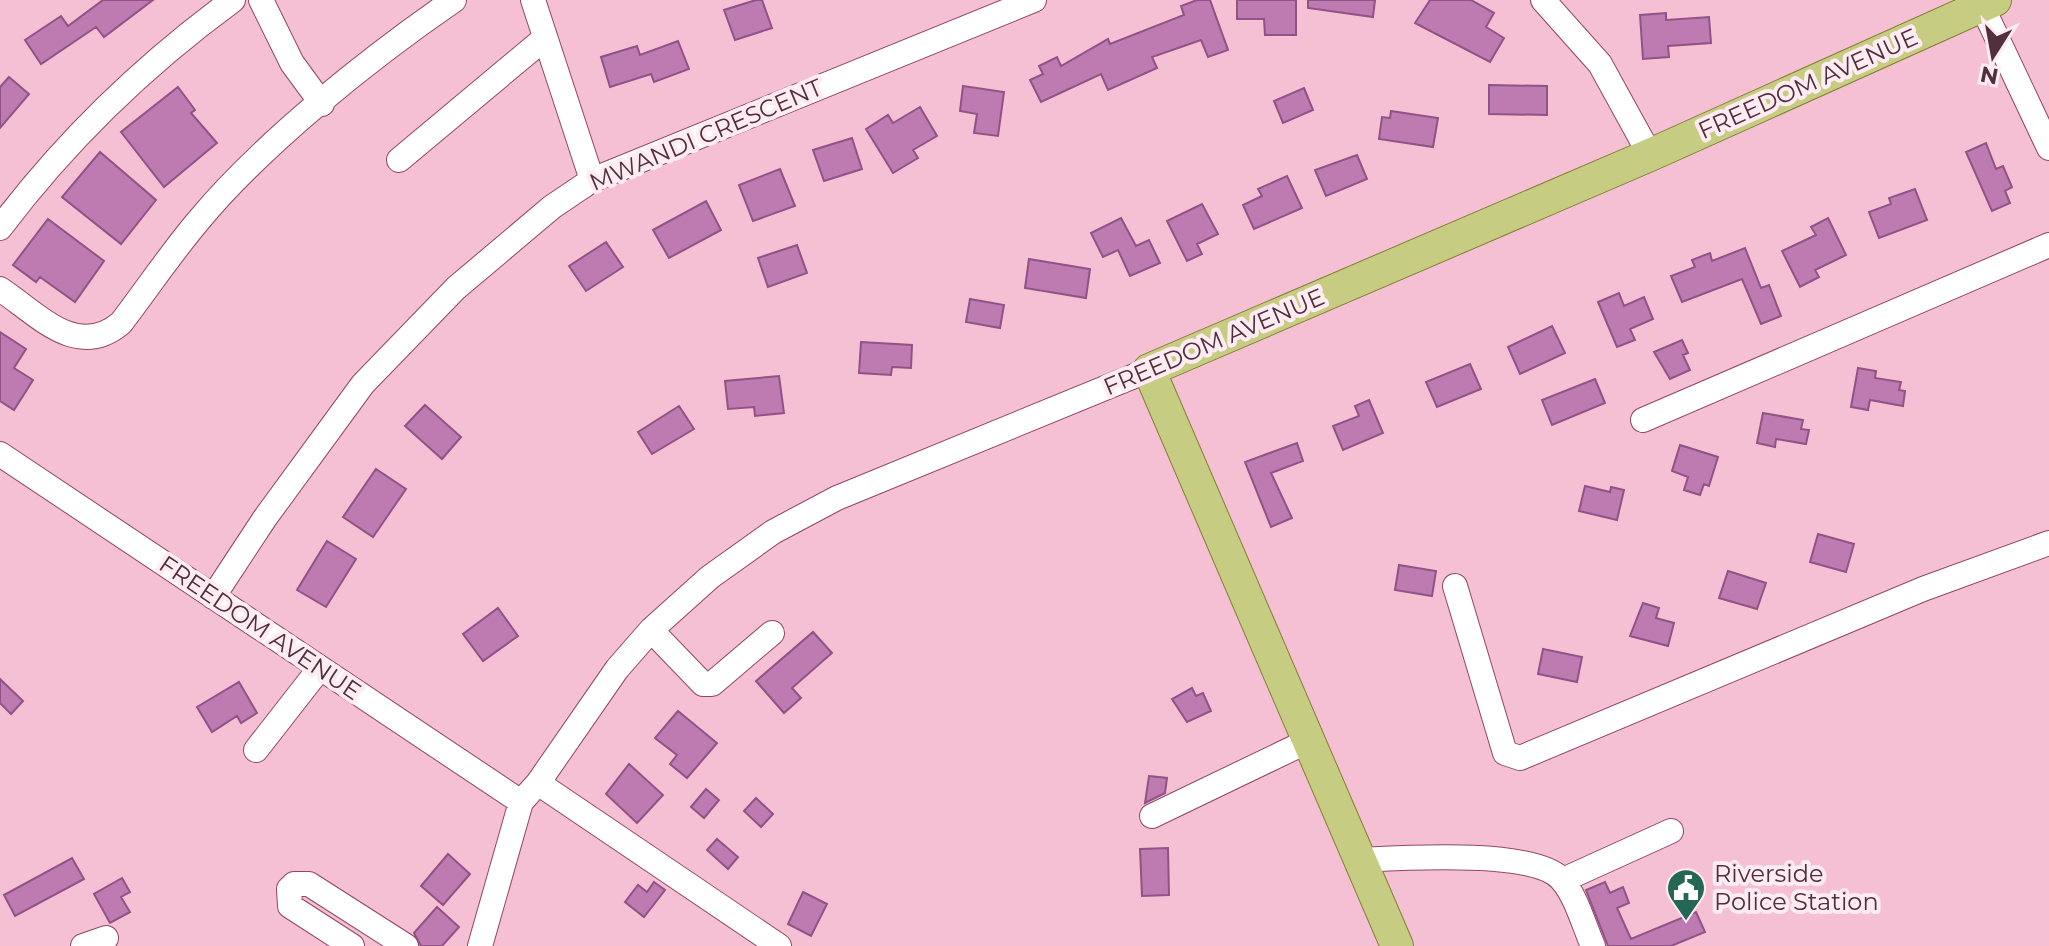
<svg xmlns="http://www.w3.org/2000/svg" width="2049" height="946" font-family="Montserrat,sans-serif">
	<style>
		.building { fill: #bd7bb1; stroke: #915286; stroke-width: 2 }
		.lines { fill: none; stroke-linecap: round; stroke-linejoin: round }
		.minor-casing { stroke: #914567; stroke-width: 26 }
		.major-casing { stroke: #847f33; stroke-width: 34 }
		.minor { stroke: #fff; stroke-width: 24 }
		.major { stroke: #c6cc82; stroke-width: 32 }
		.labels { text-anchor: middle; stroke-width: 8; stroke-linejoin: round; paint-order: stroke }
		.street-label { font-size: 24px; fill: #512f3d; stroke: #ffecf3 }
		.poi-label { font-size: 24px; fill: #512f3d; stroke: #ffecf3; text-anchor: start }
	</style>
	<rect width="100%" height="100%" fill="#f5c0d4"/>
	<path class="building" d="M103,0h50l-49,37 -8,-10 -55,37 -16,-24 36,-24 7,10z
		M756,0h6l10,28 -37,12 -11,-30z
		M1197,0h13l18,50 -20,7 -7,-17 -49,17 5,11 -49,22 -7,-16 -60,28 -11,-22 13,-6 -4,-8 18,-9 4,9 47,-27 2,5 74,-29 -3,-9z
		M1237,0h59v35h-31l-1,-16h-27z
		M1308,0h67l-2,17 -65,-9z
		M1430,0h41l23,13 -8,14 18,11 -14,24 -75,-39z
		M1666,13v7l43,-3 2,26 -43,3 1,11 -26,2 -3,-44z
		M678,41l11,28 -35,13 -3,-8 -41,13 -9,-30 36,-11 3,9z
		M9,77l20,17 -29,34v-41z
		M1489,85l58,1v29l-58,-1z
		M963,86l41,6 -6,44 -24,-3 3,-19 -17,-3z
		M178,87l17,23 -4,3 26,30 -53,44 -43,-55z
		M1304,88l9,22 -30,13 -9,-22z
		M920,107l17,29 -24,14 5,8 -25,15 -27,-44 22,-14 5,8z
		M1391,111l47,7 -5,29 -54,-8 3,-22 8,1z
		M852,138l10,31 -38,12 -11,-31z
		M1986,143l10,26 7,-3 9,21 -7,4 5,12 -18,8 -26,-59z
		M100,152l56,48 -35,44 -59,-47z
		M1357,155l10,24 -41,17 -11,-26z
		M780,169l15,37 -42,15 -14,-36z
		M1287,176l15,32 -48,21 -11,-24 19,-9 -4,-7z
		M1915,189l12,31 -48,18 -10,-26 22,-8 -2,-6z
		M706,201l15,29 -52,28 -16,-28z
		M1202,204l16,30 -21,10 5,10 -15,7 -20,-40z
		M1121,218l15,28 13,-6 11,23 -30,13 -12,-26 -15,7 -12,-24z
		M1828,218l18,37 -31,15 4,7 -19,10 -18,-36 34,-16 -5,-8z
		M48,219l56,42 -29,41 -35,-25 -4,5 -23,-17z
		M606,242l17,25 -37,24 -17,-25z
		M797,245l10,28 -39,14 -10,-29z
		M1745,248l16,40 8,-3 12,31 -20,8 -19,-45 -60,23 -11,-26 24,-9 -3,-7 18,-7 2,8z
		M1029,259l61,10 -4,29 -61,-10z
		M1619,293l5,13 20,-9 9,22 -23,10 5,11 -18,7 -19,-45z
		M970,299l34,6 -4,23 -34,-6z
		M1552,326l13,27 -45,21 -12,-27z
		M0,332l26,17 -12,19 19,12 -19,30 -14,-9z
		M1682,340l6,13 -5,2 7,15 -20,9 -16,-27z
		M861,342l51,3 -1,23 -19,-1 -1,8 -32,-2z
		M1470,364l11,25 -44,18 -11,-25z
		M1858,368l18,3 -1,7 26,4 -2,8 6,1 -2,15 -33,-6 -2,10 -17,-3z
		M779,376l5,37 -29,3 -1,-9 -26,2 -3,-28z
		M1595,379l10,24 -53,22 -10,-25z
		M1369,400l14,33 -40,17 -10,-24 26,-10 -4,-10z
		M425,405l36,32 -19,22 -37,-33z
		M679,406l15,23 -42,25 -14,-22z
		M1763,413l40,7 -2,9 8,1 -3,14 -30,-5 -1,8 -18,-4z
		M1297,443l6,18 -32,12 21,45 -21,9 -26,-65z
		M1680,445l38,12 -9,29 -5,-2 -4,11 -16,-5 4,-13 -16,-6z
		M376,469l30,20 -33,48 -30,-20z
		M1585,486l25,6 1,-5 13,3 -7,30 -38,-9z
		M1818,534l36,10 -8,28 -36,-10z
		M327,541l29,18 -30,48 -29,-17z
		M1399,565l37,6 -4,25 -37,-6z
		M1728,571l38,12 -9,26 -38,-11z
		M1643,603l16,5 -3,10 18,5 -6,23 -38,-10z
		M498,608l20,28 -35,25 -20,-27z
		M813,632l19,21 -40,35 9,10 -17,15 -28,-32z
		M1543,649l39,8 -5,25 -39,-8z
		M0,679l23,22 -12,13 -11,-11z
		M239,682l18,31 -16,10 -4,-7 -25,16 -15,-25z
		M1192,688l4,8 7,-3 8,18 -24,11 -15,-23z
		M678,711l39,32 -30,35 -17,-14 7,-9 -22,-17z
		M629,764l34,31 -26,28 -31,-29z
		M1149,776l18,2 -2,15 -20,10z
		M706,789l13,11 -15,18 -13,-11z
		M756,798l17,16 -12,13 -17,-16z
		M717,839l21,18 -10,12 -21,-19z
		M1168,848l1,47 -27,1 -2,-47z
		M448,854l22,20 -27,31 -22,-19z
		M72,858l12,21 -69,37 -11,-21z
		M122,878l8,14 -9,5 9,15 -20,11 -16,-29z
		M654,882l11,8 -21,27 -19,-15 13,-17 9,7z
		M1605,882l5,11 13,-6 6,16 -12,5 14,31 65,-27 9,20 -34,14h-63l-22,-56z
		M803,892l24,12 -16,32 -23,-12z
		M437,907l22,20 -17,19h-21l-7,-13z"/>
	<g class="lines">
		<defs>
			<path id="minor" d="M261,0l31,63 30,41
				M533,0l59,180
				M1543,0l57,64 50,91
				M1982,6l67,142
				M399,160l146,-122
				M0,228c67,-89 143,-162 233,-228
				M0,289c39,26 77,71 121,34 26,-34 50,-70 78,-103 64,-77 172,-163 255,-220
				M1643,420l406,-175
				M0,454l521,348
				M1455,586l50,167 15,5 403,-169 126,-46
				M213,597l52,-79 98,-134 93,-96 96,-81 40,-27 442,-180
				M651,630l52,54h9l60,-51
				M256,750l64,-82
				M538,783l241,163
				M1152,816l156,-75
				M1360,860c41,-2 174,-11 201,19 15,16 23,47 32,67
				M1563,880l108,-49
				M83,946l23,-8
				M352,946l-62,-40 -1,-17 5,-5h15l97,62
				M480,946l41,-144 17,-19 79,-114 34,-39 59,-53 63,-45 64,-34 312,-128"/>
			<path id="major" d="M1397,946l-248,-576 501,-215 345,-155"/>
		</defs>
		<use href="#minor" class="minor-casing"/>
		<use href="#major" class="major-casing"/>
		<use href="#minor" class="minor"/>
		<use href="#major" class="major"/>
	</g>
	<defs>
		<symbol id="civic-pin" viewBox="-11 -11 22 30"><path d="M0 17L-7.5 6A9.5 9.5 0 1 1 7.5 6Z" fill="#256756" stroke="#ffecf3"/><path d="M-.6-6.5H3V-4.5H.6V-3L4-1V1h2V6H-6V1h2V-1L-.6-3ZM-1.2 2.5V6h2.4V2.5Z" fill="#fff"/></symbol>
	</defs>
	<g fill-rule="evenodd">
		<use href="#civic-pin" x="1664" y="866" width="44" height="60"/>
	</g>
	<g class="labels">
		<g class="street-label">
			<text transform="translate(1808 84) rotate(-24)" y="8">FREEDOM AVENUE</text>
			<text transform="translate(706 135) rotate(-23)" y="8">MWANDI CRESCENT</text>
			<text transform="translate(1214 342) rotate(-23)" y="8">FREEDOM AVENUE</text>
			<text transform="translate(260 628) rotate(34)" y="8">FREEDOM AVENUE</text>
		</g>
		<g class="poi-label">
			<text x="1714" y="882">Riverside<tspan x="1714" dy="28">Police Station</tspan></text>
		</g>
	</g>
	<g transform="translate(1993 56) rotate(191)" stroke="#ffecf3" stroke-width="6" paint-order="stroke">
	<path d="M0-6L14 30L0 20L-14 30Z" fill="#512f3d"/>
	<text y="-12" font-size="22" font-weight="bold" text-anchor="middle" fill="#512f3d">N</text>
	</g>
</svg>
